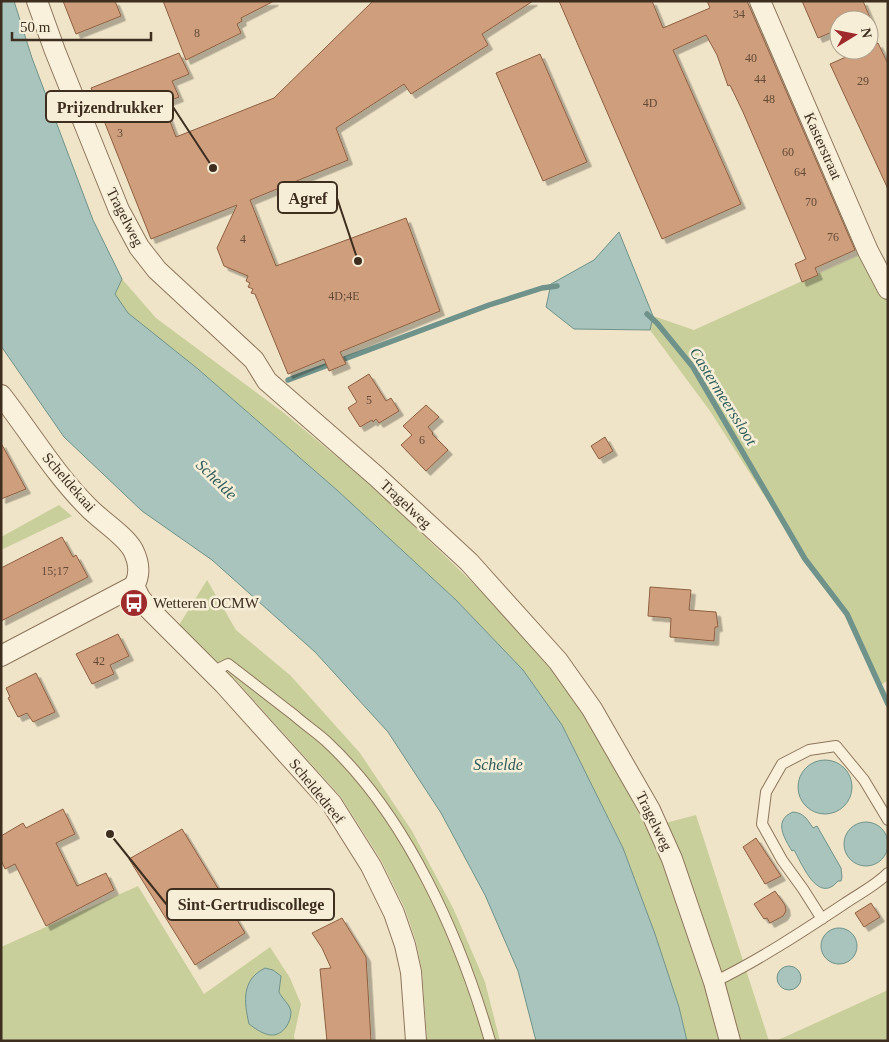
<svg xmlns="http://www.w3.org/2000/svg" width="889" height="1042" font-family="'Times New Roman',serif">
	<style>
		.green { fill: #c9cf9b }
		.water { fill: #a9c4bc; stroke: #6f938a }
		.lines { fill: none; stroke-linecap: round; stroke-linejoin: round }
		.stream { stroke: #6f938a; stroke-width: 5.5 }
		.building { fill: #cf9f7d; stroke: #8d5f41; filter: url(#shadow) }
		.service-casing { stroke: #8d765c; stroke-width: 12 }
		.minor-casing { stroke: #8d765c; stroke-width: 22 }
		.service { stroke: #faf1dc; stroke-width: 10 }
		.minor { stroke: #faf1dc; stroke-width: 20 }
		.labels { text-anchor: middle; stroke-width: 5; stroke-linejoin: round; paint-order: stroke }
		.number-label { font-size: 12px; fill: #624a37 }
		.street-label { font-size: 15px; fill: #3d2e20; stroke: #f7eed8 }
		.poi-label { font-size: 15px; fill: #3d2e20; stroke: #f7eed8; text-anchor: start }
		.water-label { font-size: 16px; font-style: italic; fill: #2f5d5a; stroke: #f7eed8 }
		.leader { fill: none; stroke: #3d2e20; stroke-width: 2 }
		.callout-dot { fill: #3d2e20; stroke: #f7eed8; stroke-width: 2 }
		.callout { fill: #f7eed8; stroke: #3d2e20; stroke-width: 2 }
		.callout-label { font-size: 16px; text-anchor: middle; font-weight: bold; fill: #3d2e20 }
	</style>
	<defs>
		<filter id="shadow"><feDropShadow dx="4.5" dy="4.5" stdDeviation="0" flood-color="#0004"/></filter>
	</defs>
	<rect width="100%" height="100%" fill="#f0e4c8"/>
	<path class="green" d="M868,251l20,38v391l-8,6 -33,-72 -42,-55 -95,-148 -60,-81 3,-14 41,14z
		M122,279l34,39 128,95 70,58 38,34 81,78 78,84 32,47 37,60 26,54 50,-13 73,226h-82l-8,-34 -24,-73 -32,-86 -61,-123 -39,-55 -67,-70 -118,-109 -140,-122 -70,-56 -13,-19z
		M59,505l13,11 -71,34v-13z
		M207,580l29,50 55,46 69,77 52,78 42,79 31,72 15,59h-73l-5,-71 -6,-28 -11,-33 -24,-49 -40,-63 -109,-121 -53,-51z
		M138,886l66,108 66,-47 20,31 11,26 -7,32 1,5h-294v-94z
		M888,990v51h-113l12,-5z"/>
	<path class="water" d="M1,1h13l18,57 61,162 29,59 -7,15 13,19 70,56 140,122 118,109 67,70 39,55 61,123 32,86 24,73 8,34h-151l-18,-70 -33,-76 -44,-82 -53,-81 -73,-80 -103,-92 -70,-49 -78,-74 -63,-91z
		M619,232l34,84 -3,14 -76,-1 -28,-22 5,-23 43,-24z
		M798 787a27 27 0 1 1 54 0a27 27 0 1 1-54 0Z
		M793,812c11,1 14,7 20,16l4,-2 24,42 1,9 -1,4h-3c-20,24 -36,-17 -44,-31l-2,1c-8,-13 -19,-31 1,-39z
		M844 844a22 22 0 1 1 44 0a22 22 0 1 1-44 0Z
		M821 946a18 18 0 1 1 36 0a18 18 0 1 1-36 0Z
		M777 978a12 12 0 1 1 24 0a12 12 0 1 1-24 0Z
		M265,968l8,2 8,6 -2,16c3,7 11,12 12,20 0,5 -2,11 -5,15 -11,15 -25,6 -37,-3 -5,-22 -8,-44 16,-56z"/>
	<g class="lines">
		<path class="stream" d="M647,314l10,9 36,44 112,192 42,55 41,90
			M288,380l201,-75 53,-17 15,-2"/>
	</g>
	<path class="building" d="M63,1h52l6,15 -45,18z
		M163,1h111l-33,17 1,3 -5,3 4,9 -55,27z
		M373,1h160l-51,33 6,11 -77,49 -7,-10 -68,44 12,32 -98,40 26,66 130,-48 34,93 -100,41 6,12 -17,7 -5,-12 -36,15 -33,-80 -4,-1 2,-4 -5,-2 2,-4 -4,-2 2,-5 -24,-10 -7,-18 20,-43 -86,34 -60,-151 88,-35 10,21 -17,7 7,16 -16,6 13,34 98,-39z
		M559,1h93l11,27 47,-20 -3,-7h40l108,249 -40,18 3,7 -16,7 -7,-18 11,-5 -63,-147 -13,-27 -2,1 -11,-31 -11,-20 -33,15 68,154 -79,35z
		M802,1h61l8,19h-32v9l-21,9z
		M878,43l10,21v125l-58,-125 32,-14h7v-3z
		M540,54l47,108 -44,19 -47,-108z
		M369,374l17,27 5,-3 8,13 -20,12 -3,-4 -3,3 -1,-2 -12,7 -12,-19 9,-6 -9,-15z
		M426,405l13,12 -11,10 5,6 -1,1 16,16 -22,21 -25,-26 11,-10 -9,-9z
		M605,437l8,14 -14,8 -8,-13z
		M1,443l25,46 -25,10z
		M62,537l11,20 3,-2 12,22 -87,44v-53z
		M650,587l41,3 -2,20 27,2 2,15h-3l-1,14 -44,-4 1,-19 -23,-2z
		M118,634l11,22 -19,9 4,9 -22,10 -16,-30z
		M36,673l19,39 -22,10 -6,-9 -9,4 -10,-19 2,-1 -4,-9z
		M63,809l12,25 -19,9 21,43 29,-13 8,17 -68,36 -31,-62 -10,5 -4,-9v-24l22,-13 3,5z
		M182,829l63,104 -50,32 -66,-106z
		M756,838l25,38 -16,8 -22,-37z
		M775,891l10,14 1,6 -3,5 -13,7 -3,-5 -3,1 -10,-15z
		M871,903l9,14 -16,10 -9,-14z
		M342,918l24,39 5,84h-44l-7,-72 11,-1 -9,-20 -10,-15z"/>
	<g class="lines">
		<defs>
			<path id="service" d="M212,672l16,-8c22,17 44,34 66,51 10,9 22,17 32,26 81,75 134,196 164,300
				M822,919l-19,-30 -21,-29 -20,-36 4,-32 16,-28 27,-14 27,-4 28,34 24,40
				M714,982c45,-22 88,-50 130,-78 16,-11 31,-18 44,-31"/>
			<path id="minor" d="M37,1l18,50 64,159 20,37 18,23 97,90 13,21 109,95 93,86 89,99 34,48 58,101 22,49 42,123 16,59
				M760,1l108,250 20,38
				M1,395c29,37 53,78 87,112 12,13 37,28 45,43 6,12 8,24 1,36l-133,70
				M134,586l6,12 10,12 74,74 108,120 39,62 23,47 11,32 6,27 5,69"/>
		</defs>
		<use href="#service" class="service-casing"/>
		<use href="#minor" class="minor-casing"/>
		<use href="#service" class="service"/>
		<use href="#minor" class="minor"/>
	</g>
	<defs>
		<symbol id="bus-disc" viewBox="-11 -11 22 22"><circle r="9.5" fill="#9e2a2b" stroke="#f7eed8"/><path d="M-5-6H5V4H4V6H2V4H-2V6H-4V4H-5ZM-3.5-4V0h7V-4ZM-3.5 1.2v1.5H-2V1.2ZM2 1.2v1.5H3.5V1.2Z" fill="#fff"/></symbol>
	</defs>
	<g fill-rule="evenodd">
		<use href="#bus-disc" x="118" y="587" width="32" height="32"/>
	</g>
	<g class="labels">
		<g class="number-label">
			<text x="739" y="18">34</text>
			<text x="197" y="37">8</text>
			<text x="751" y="62">40</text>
			<text x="760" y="83">44</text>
			<text x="863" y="85">29</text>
			<text x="769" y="103">48</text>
			<text x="650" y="107">4D</text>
			<text x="120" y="137">3</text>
			<text x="788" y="156">60</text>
			<text x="800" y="176">64</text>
			<text x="811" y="206">70</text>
			<text x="833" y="241">76</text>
			<text x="243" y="243">4</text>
			<text x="344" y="300">4D;4E</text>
			<text x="369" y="404">5</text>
			<text x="422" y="444">6</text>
			<text x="55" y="575">15;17</text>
			<text x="99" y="665">42</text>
		</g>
		<g class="street-label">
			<text transform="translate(823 146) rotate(66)" y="5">Kasterstraat</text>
			<text transform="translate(125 217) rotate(63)" y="5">Tragelweg</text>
			<text transform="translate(69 482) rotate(49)" y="5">Scheldekaai</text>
			<text transform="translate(406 504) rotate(43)" y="5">Tragelweg</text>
			<text transform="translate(317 791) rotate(51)" y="5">Scheldedreef</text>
			<text transform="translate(654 821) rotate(64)" y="5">Tragelweg</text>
		</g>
		<g class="poi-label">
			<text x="153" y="608">Wetteren OCMW</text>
		</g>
		<g class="water-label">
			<text transform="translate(724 396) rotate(58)" y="6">Castermeerssloot</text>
			<text transform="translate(217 479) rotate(44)" y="6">Schelde</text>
			<text x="498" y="770">Schelde</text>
		</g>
	</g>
	<path class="leader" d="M213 168L173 107M358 261L337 198M110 834L167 905"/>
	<g class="callout-dot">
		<circle cx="213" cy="168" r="5"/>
		<circle cx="358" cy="261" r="5"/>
		<circle cx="110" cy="834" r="5"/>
	</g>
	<g class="callout">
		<rect x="46" y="91" width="127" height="31" rx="5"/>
		<rect x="278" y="182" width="59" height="31" rx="5"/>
		<rect x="167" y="889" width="167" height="31" rx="5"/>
	</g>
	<g class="callout-label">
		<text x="110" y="113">Prijzendrukker</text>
		<text x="308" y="204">Agref</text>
		<text x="251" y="910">Sint-Gertrudiscollege</text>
	</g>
	<rect width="889" height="1042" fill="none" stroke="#3d2e20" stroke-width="5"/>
	<g transform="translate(854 35) rotate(80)"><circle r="24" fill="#f7eed8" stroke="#ada18e"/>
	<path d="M0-4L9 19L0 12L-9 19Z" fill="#9e2a2b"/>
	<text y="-8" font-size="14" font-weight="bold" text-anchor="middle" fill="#3d2e20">N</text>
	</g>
	<path d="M12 32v8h139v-8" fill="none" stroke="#3d2e20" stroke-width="2.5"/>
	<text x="20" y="32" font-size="15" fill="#3d2e20" stroke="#f7eed8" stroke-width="4" paint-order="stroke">50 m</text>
</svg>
